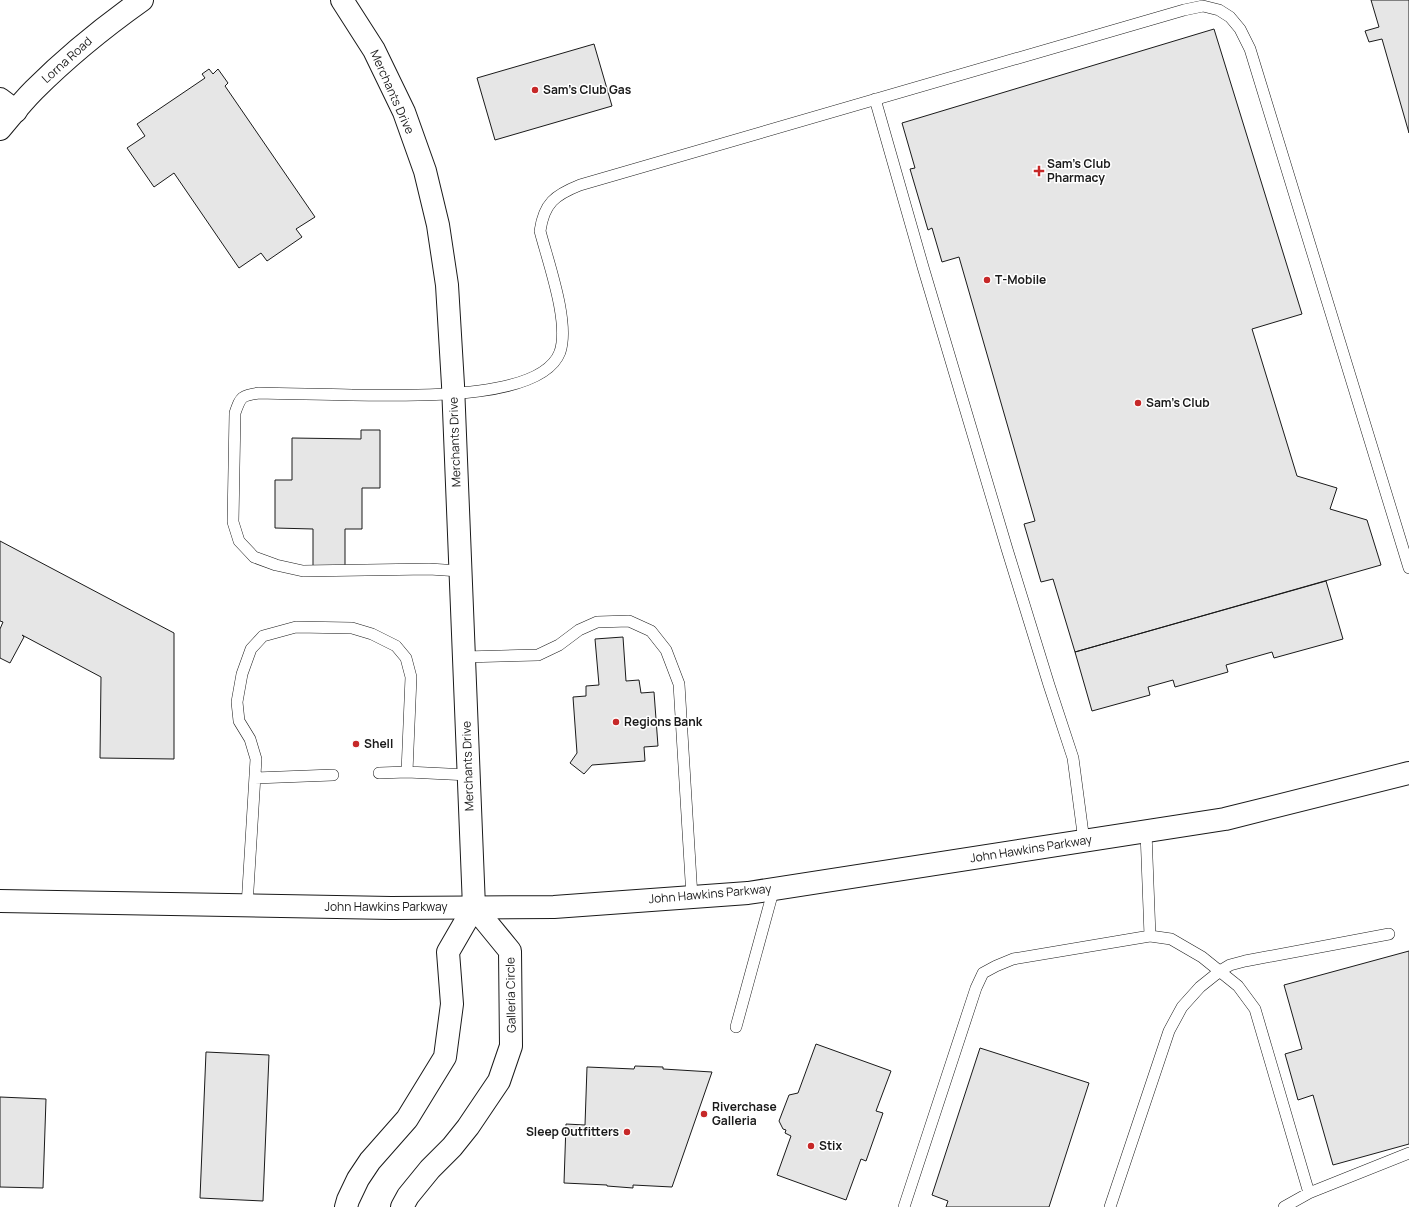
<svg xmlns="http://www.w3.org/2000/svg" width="1409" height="1207" font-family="Manrope,sans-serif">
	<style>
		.building { fill: #e6e6e6; stroke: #1a1a1a }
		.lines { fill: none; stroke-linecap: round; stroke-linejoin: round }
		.service-casing { stroke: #1a1a1a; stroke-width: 12 }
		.minor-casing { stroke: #1a1a1a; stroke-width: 24 }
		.tertiary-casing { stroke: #1a1a1a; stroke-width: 24 }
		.secondary-casing { stroke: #1a1a1a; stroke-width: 24 }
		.service { stroke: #fff; stroke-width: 11 }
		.minor { stroke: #fff; stroke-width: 22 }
		.tertiary { stroke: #fff; stroke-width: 22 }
		.secondary { stroke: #fff; stroke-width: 22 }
		.poi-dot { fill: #c62828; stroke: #fff; stroke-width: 1.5 }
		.labels { text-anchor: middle; stroke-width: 3; stroke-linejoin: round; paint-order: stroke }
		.street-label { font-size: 12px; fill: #1a1a1a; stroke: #fff }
		.poi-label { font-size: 12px; font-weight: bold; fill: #1a1a1a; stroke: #fff; text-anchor: start }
	</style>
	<rect width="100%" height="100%" fill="#fff"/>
	<path class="building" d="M1371,0h38v133l-27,-94 -13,3 -4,-11 14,-4z
		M1214,29l88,285 -50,15 45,147 40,12 -7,21 37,11 14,45 -306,87 -22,-73 -12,3 -17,-58 11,-3 -76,-264 -17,5 -10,-34 -4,2 -18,-61 5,-1 -13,-45z
		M594,44l18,62 -117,34 -18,-62z
		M209,69l4,5 5,-5 10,14 -3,3 90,131 -19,12 6,8 -35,24 -6,-8 -22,15 -65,-95 -20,14 -27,-39 18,-12 -8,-12 68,-46 -3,-4z
		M361,430h19v58h-18v41h-17v37h-32v-37l-38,-1v-48h17v-42l69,1z
		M0,541l174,92v126l-74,-1 1,-81 -79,-42 2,2 -14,26 -10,-5v-29l3,-7 -3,-1z
		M1326,581l17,58 -69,19 -2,-6 -46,13 2,7 -53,15 -2,-7 -25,7 2,8 -58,16 -17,-59z
		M623,637l3,44 13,-1 2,13 13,-1 4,54 -14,1 1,14 -53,4 -8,9 -14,-11 7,-10 -4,-56 13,-1v-10l13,-1 -4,-46z
		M1409,951v193l-76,21 -20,-70 -15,5 -13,-46 17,-5 -18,-64z
		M816,1044l75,27 -15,40 7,2 -17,48 -5,-2 -15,41 -69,-25 14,-39 -6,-3 1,-3 -3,-1 -4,-8 10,-26 9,-2z
		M980,1048l109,35 -40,124h-103l2,-6 -16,-6z
		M206,1052l63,3 -6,146 -63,-3z
		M635,1066l28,1v2l49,3 -40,115 -39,-2v3l-26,-2v-1l-43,-2 2,-59 19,1 2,-58 47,2z
		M0,1097l46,2 -3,89 -43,-1z"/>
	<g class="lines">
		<defs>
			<path id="service" d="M875,99l48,168 84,282 42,136 24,73 11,83
				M460,571l-31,-2 -126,2 -27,-6 -22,-8 -15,-16 -6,-19 2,-109c6,-17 6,-17 24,-20 31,1 62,1 93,2 45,0 189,8 208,-43 10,-30 -12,-90 -20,-121 4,-28 15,-36 40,-46l604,-175 19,-4 16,4 11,7 10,12 10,20 159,519
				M464,657l74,-2 21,-10 20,-15 18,-8 32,-1 22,10 15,19 13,34 13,213
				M379,773l28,-1
				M255,778l78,-3
				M1146,832l4,104
				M247,906l9,-147 -6,-20 -11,-18 -2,-19 5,-28 9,-25 12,-13 33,-9 56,1 20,6 24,12 10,12 5,19 -4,95 62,3
				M736,1027l38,-139
				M904,1207l72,-219 7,-15 13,-7 17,-7 137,-23 21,3 31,18 36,29 17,23 54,184
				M1110,1207l59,-176 13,-24 18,-20 20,-16 10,-6 15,-4 144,-27
				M1284,1207l25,-14 100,-40"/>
			<path id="minor" d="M0,99l16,12
				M346,1207l2,-7 10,-21 12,-18 37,-42 38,-62 7,-53 -4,-52 26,-45 36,44 1,95 -12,35 -31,46 -16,20 -22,22 -22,27 -6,11"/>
			<path id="tertiary" d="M342,0l32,50 30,62 21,59 13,54 9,60 6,100 21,522
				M0,129c11,-13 22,-27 34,-39 33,-33 70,-63 108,-90"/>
			<path id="secondary" d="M0,901l391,7 163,-1 194,-14 477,-74 184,-46"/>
		</defs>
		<use href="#service" class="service-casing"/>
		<use href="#minor" class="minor-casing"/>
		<use href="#tertiary" class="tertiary-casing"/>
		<use href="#secondary" class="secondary-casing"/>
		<use href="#service" class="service"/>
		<use href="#minor" class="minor"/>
		<use href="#tertiary" class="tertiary"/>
		<use href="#secondary" class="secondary"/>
	</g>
	<g class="poi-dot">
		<circle cx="535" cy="90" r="4"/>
		<path d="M1037 165h4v4h4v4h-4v4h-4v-4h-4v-4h4z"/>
		<circle cx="987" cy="280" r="4"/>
		<circle cx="1138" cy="403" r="4"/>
		<circle cx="616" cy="722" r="4"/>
		<circle cx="356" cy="744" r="4"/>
		<circle cx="704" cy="1114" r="4"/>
		<circle cx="627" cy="1132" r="4"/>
		<circle cx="811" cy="1146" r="4"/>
	</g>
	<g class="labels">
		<g class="street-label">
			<text transform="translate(67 60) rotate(-42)" y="4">Lorna Road</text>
			<text transform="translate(392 92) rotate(66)" y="4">Merchants Drive</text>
			<text transform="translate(455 442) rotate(-92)" y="4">Merchants Drive</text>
			<text transform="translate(468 766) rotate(-92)" y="4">Merchants Drive</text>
			<text transform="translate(1031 849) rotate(-9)" y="4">John Hawkins Parkway</text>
			<text transform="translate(710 894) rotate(-5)" y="4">John Hawkins Parkway</text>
			<text x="386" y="911">John Hawkins Parkway</text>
			<text transform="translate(511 995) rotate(-91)" y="4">Galleria Circle</text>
		</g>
		<g class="poi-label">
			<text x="543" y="94">Sam's Club Gas</text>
			<text x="1047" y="168">Sam's Club<tspan x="1047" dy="14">Pharmacy</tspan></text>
			<text x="995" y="284">T-Mobile</text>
			<text x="1146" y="407">Sam's Club</text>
			<text x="624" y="726">Regions Bank</text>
			<text x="364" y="748">Shell</text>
			<text x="712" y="1111">Riverchase<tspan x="712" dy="14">Galleria</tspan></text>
			<text x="619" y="1136" text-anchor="end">Sleep Outfitters</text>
			<text x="819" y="1150">Stix</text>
		</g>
	</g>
</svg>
